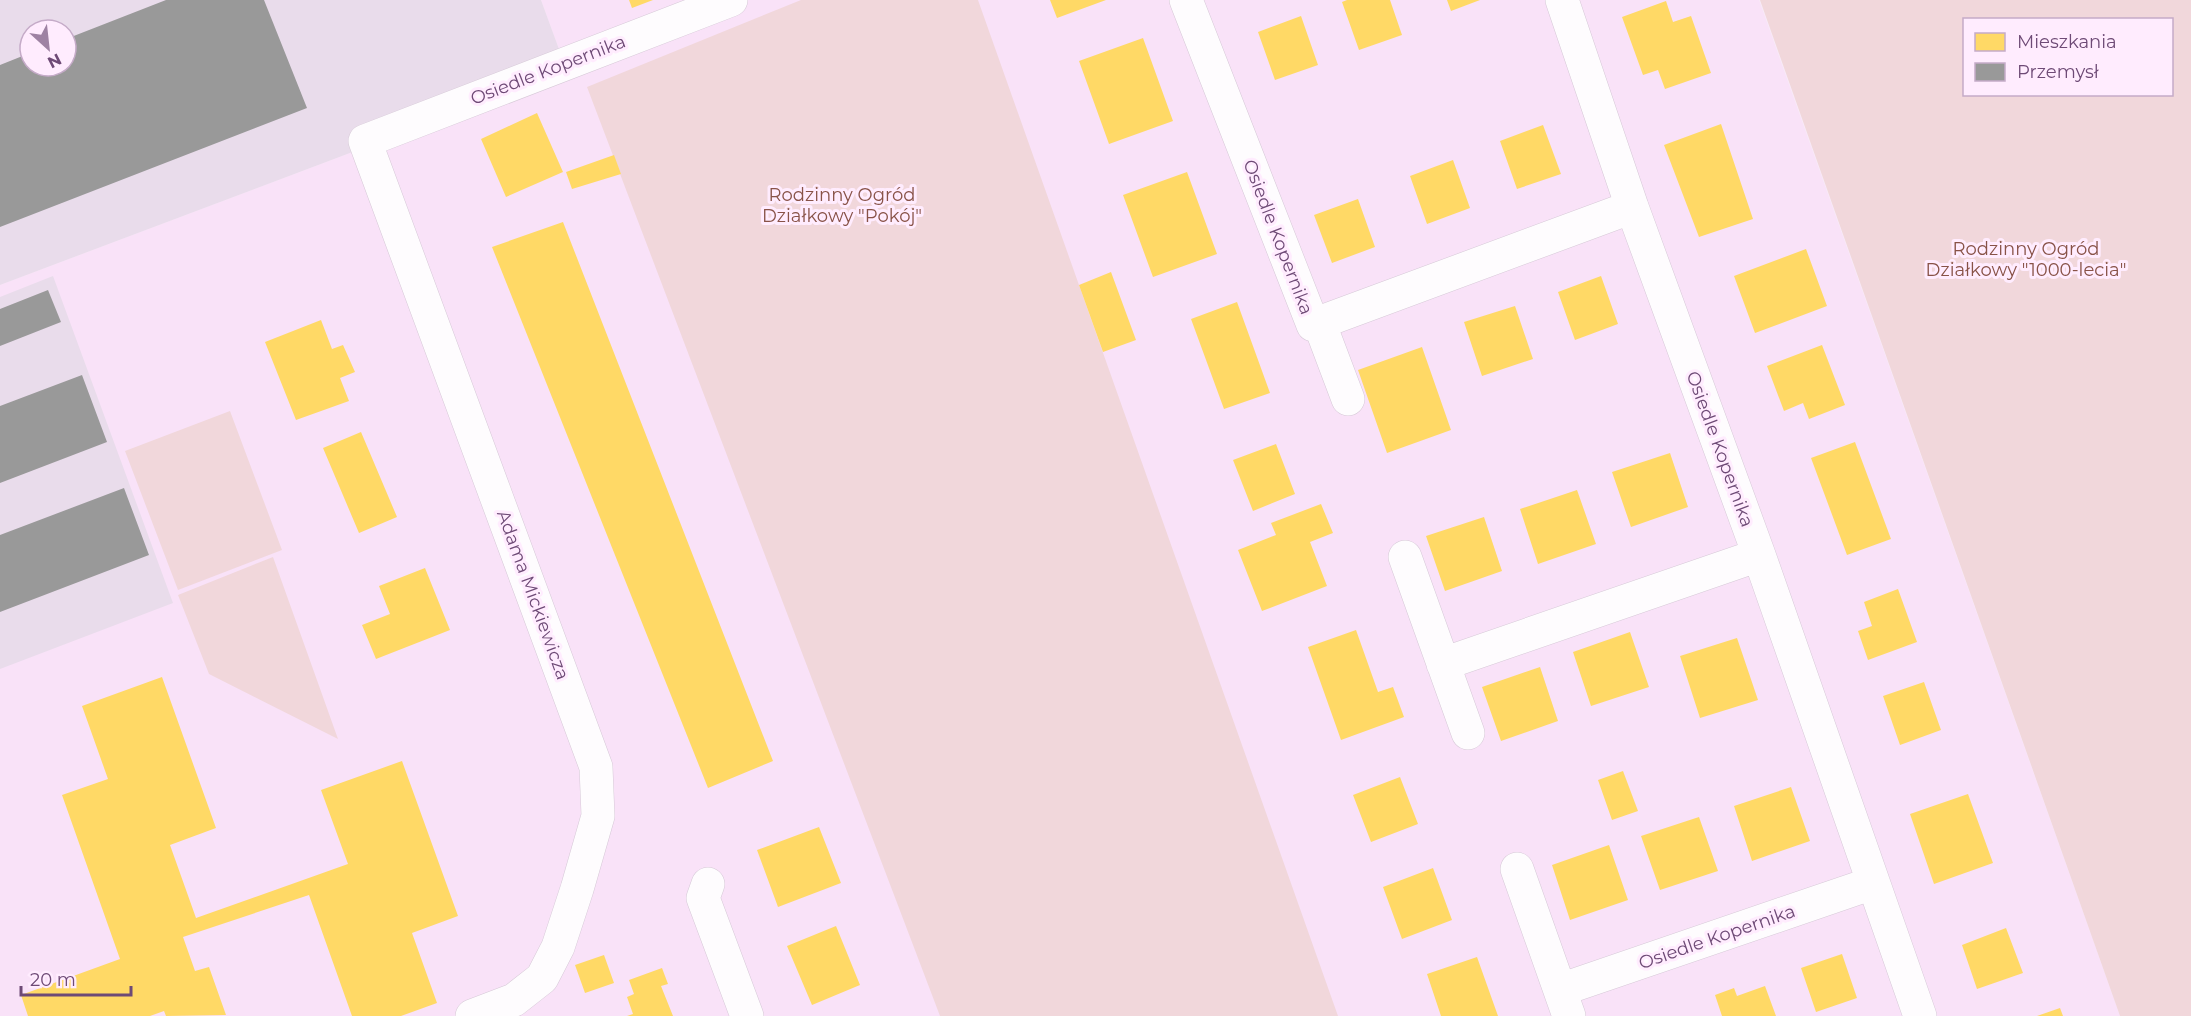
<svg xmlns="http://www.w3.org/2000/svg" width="2191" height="1016" font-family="Montserrat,sans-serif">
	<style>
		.residential { fill: #f9e2f8 }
		.industrial { fill: #e9dceb; fill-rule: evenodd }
		.green { fill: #f1d7db; fill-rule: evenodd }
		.homes { fill: #ffd966 }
		.industry { fill: #999 }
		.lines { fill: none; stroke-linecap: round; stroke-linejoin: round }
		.minor-casing { stroke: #d6c9d7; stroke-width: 34 }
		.minor { stroke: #fefcfe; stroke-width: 33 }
		.labels { text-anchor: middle; stroke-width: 6; stroke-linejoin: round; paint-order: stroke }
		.street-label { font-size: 18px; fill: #6e4a76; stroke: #ffecfe }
		.park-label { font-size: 18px; fill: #885247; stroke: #ffecfe }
	</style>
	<rect width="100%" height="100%" fill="#f8ebf7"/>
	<path class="residential" d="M541,0h1218l361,1016h-2120v-731l567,-214z"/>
	<path class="industrial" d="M0,0h541l26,71 -567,214zM30,30h36v36h-36z
		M53,276l120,327 -173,66v-372z"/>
	<path class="green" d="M801,0h177l360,1016h-398l-353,-929z
		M1760,0h431v1016h-71zM1964,20h208v74h-208z
		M230,411l52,139 -104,40 -53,-139z
		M273,557l65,182 -129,-65 -31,-79z"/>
	<path class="homes" d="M629,0h24l-21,8z
		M1050,0h56l-49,18z
		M1347,0h43l12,35 -43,15 -17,-48z
		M1447,0h33l-29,11z
		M1666,1l7,21 18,-6 20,57 -46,16 -7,-19 -15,5 -21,-58z
		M1301,16l17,49 -43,15 -17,-48z
		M1143,38l30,83 -64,23 -30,-83z
		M537,113l26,59 -57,25 -25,-58z
		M1721,124l32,95 -54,18 -35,-92z
		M1543,125l18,49 -44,15 -17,-48z
		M614,155l7,19 -49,15 -6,-17z
		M1453,160l17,48 -43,16 -17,-48z
		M1187,172l30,82 -64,23 -30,-82z
		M1358,199l17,48 -43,16 -18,-48z
		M563,222l210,539 -65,27 -216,-541z
		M1806,249l21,57 -72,27 -21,-57z
		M1111,272l25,68 -33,12 -24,-67z
		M1601,276l17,48 -43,16 -17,-48z
		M1237,302l33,91 -46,16 -33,-90z
		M1515,306l18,53 -51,17 -18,-54z
		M321,320l11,29 11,-4 12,27 -15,6 9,23 -53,19 -31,-78z
		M1822,345l23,60 -36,14 -6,-16 -19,8 -17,-45z
		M1422,347l29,83 -64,23 -29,-83z
		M361,432l36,85 -38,16 -36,-85z
		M1855,442l36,97 -44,16 -36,-97z
		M1276,444l19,50 -42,17 -20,-51z
		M1670,453l18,54 -57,20 -19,-55z
		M1577,490l19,54 -58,20 -18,-55z
		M1321,504l12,29 -23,9 17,44 -65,25 -24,-61 38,-15 -5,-12z
		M1484,517l18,54 -57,20 -19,-55z
		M425,568l25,62 -74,29 -14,-34 28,-11 -11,-28z
		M1898,589l19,53 -49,18 -10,-29 14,-5 -8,-24z
		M1356,630l22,62 15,-5 11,30 -63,23 -33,-93z
		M1630,632l19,55 -58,19 -18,-54z
		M1737,638l21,62 -58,18 -20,-62z
		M1540,667l18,54 -57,20 -19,-54z
		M162,677l54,151 -46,17 26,73 152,-54 -27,-74 81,-29 56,155 -46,17 25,70 -36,13h-49l-43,-121 -126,42 12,34 14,-4 17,48 -60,1 -2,-5 -14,5h-122l-7,-21 99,-36 -58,-164 46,-16 -26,-73z
		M1924,682l17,48 -41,15 -17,-49z
		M1623,771l15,40 -26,9 -14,-40z
		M1400,777l18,47 -47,18 -18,-47z
		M1791,787l19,54 -58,20 -18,-55z
		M1968,794l25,69 -59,21 -24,-70z
		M1699,817l19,54 -58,19 -19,-54z
		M819,827l22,56 -63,24 -21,-57z
		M1609,845l19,55 -58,20 -18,-55z
		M1433,868l19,52 -50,19 -19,-52z
		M836,926l24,59 -48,20 -25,-59z
		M2006,928l17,45 -46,16 -15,-44z
		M1842,954l15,44 -41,14 -15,-44z
		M604,955l10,28 -29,10 -10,-28z
		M1477,957l21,59h-57l-14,-42z
		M662,968l6,16 -7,2 12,30h-46l6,-2 -6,-17 7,-3 -5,-14z
		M1765,986l11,30h-54l-7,-21 19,-7 3,8z
		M2060,1008l3,8h-26z"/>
	<path class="industry" d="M166,0h98l43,108 -307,119v-162l30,-12v13h36v-27z
		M48,290l13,32 -61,24v-37z
		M82,375l25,67 -107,41v-77z
		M124,488l25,67 -149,57v-77z"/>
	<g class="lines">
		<defs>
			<path id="minor" d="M1186,0l127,325 319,-118
				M1562,0l70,207 127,348 161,461
				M1319,322l29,77
				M1405,557l63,176
				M1443,664l316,-109
				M1517,869l52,147
				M708,884l-5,14 44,118
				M1560,990l313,-107
				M472,1016l42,-16 28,-22 16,-31 19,-58 21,-73 -2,-49 -231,-626 366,-141"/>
		</defs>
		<use href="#minor" class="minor-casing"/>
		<use href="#minor" class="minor"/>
	</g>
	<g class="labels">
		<g class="street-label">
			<text transform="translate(548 70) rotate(-21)" y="6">Osiedle Kopernika</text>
			<text transform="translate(1278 237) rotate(69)" y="6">Osiedle Kopernika</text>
			<text transform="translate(1720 449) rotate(70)" y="6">Osiedle Kopernika</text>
			<text transform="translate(533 595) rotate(70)" y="6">Adama Mickiewicza</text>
			<text transform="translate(1717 937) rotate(-19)" y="6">Osiedle Kopernika</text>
		</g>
		<g class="park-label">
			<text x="842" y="201">Rodzinny Ogród<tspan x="842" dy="21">Działkowy "Pokój"</tspan></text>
			<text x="2026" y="255">Rodzinny Ogród<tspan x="2026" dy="21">Działkowy "1000-lecia"</tspan></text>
		</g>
	</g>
	<rect x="1963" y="18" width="210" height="78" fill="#ffecfe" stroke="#c5abc8" stroke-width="1.5"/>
	<rect x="1975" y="33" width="30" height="18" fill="#ffd966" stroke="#c5abc8" stroke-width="1.5"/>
	<text x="2017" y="48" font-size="18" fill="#6e4a76">Mieszkania</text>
	<rect x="1975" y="63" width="30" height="18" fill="#999999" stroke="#c5abc8" stroke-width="1.5"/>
	<text x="2017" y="78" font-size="18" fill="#6e4a76">Przemysł</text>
	<g transform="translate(48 48) rotate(153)"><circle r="28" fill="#ffecfe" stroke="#c5abc8" stroke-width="1.5"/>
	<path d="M0-4.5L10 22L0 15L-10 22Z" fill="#9e82a3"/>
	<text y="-9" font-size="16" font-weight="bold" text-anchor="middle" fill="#6e4a76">N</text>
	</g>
	<path d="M21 986v9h110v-9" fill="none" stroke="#6e4a76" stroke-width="3"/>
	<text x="30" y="986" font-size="18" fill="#6e4a76" stroke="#ffecfe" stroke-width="4.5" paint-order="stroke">20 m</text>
</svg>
